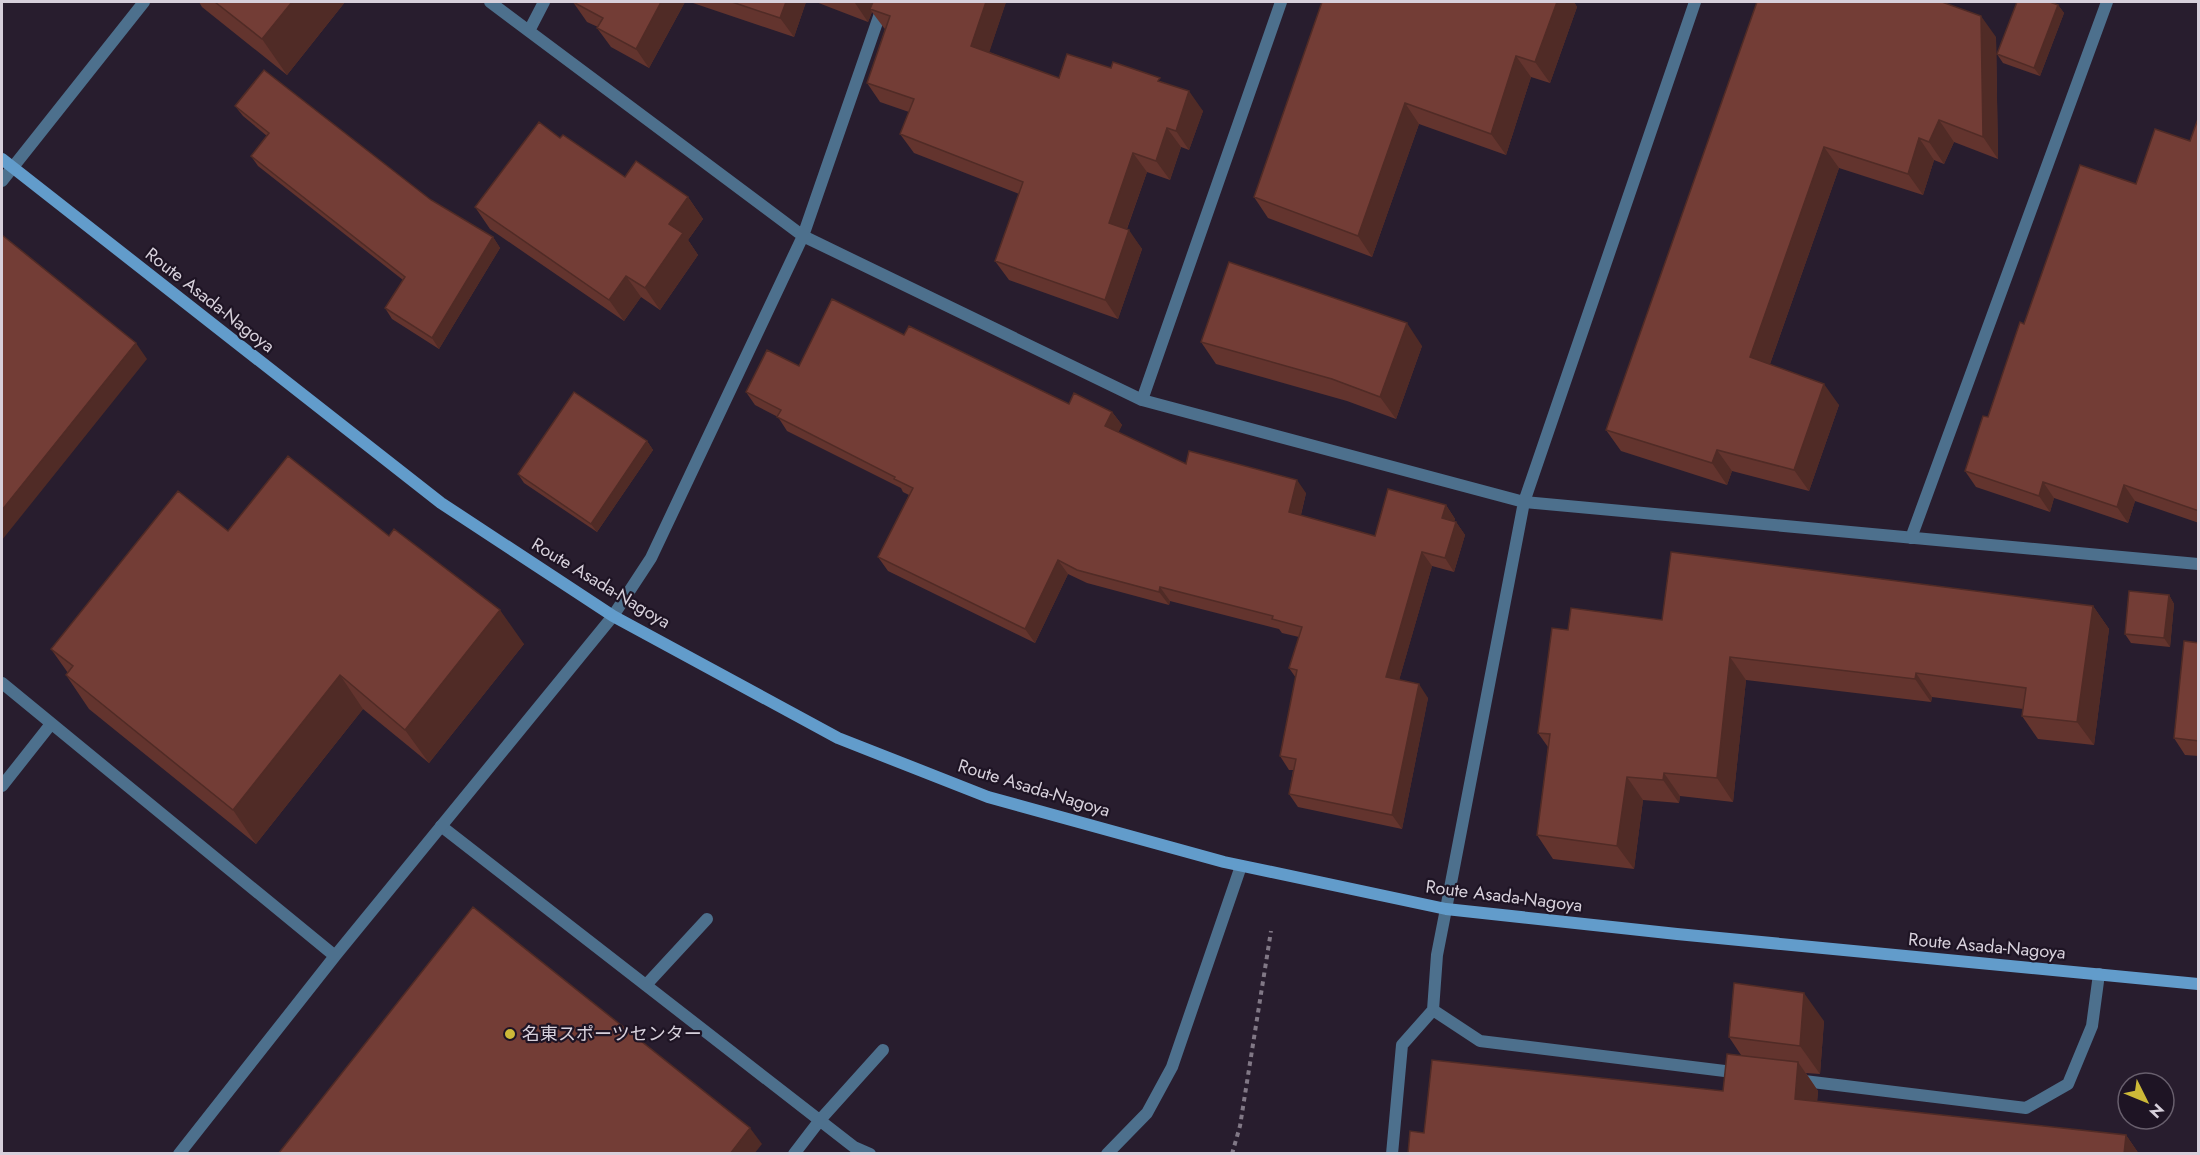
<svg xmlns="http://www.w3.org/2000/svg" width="2200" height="1155" font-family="Jost,'Noto Sans JP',sans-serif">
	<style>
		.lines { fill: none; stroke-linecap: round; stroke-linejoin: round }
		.path { stroke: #817886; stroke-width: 4; stroke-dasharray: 4.5 4.5; stroke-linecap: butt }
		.service { stroke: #4d708d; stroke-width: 12 }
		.minor { stroke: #4d708d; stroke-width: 12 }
		.secondary { stroke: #629ccb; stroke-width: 12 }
		.wall { fill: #63342e }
		.shaded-wall { fill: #502b26 }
		.building { fill: #733d36; stroke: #502b26; stroke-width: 1.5 }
		.poi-dot { fill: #cdb938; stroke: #1e1424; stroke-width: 2 }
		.labels { text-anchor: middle; stroke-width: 4.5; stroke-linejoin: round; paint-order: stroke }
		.street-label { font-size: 18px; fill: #d7d0db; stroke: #1e1424 }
		.poi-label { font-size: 18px; fill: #d7d0db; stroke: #1e1424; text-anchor: start }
	</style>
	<rect width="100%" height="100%" fill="#281d2e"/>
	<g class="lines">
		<path class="path" d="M1232,1154l8,-28 31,-195"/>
		<path class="service" d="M441,826l413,321 16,7
			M1446,909l-9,46 -4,55 47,31 261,32
			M646,985l61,-66
			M1796,1080l230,28 42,-24 24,-58 7,-52
			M794,1154l26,-34 63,-70
			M1107,1154l40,-41 25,-46 69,-201
			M1392,1154l10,-109 31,-35"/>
		<path class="minor" d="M490,2l313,234 339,164 382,102 674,62
			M529,31l15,-29
			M2,181l142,-179
			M1142,400l139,-398
			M1911,538l196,-536
			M2,683l333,273 -156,198
			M2,786l49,-62
			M1446,909l78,-407 171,-500
			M335,956l278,-340 38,-58 152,-322 81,-234"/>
		<path class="secondary" d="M2,159l439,344 172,113 225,122 150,59 236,65 222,47 231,25 521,50"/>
	</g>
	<path class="wall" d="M199,2h146l-58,73 -85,-68z
		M573,2h112l-36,66 -38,-21 -14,-19 1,-1 -11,-5z
		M690,2h116l-12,35z
		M816,2h190l-17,50 70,26 52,-10 52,15 40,28 -14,39 -8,-3 -11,33 -23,-8 -20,57 15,20 -24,70 -109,-39 -14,-19 24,-67 -105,-41 -14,-19 9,-22 -29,-10 -13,-19 18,-54 -1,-1 -12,-16 -4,10z
		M1322,2h252l3,5 -27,76 -19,-6 -25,78 -87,-31 -47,133 -104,-39 -14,-21z
		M1757,2l239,35 2,122 -44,-17 -10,22 -10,-4 -11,35 -84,-27 -69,196 69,41 -30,86 -77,-20 -5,14 -106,-34 -15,-21z
		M2058,5l6,8 -24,63 -37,-13 -6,-9z
		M235,106l196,94 62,37 7,11 -61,101 -47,-30 -7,-11 18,-28 -145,-114 -7,-10 16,-20 -24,-20z
		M2199,116v407l-64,-22 -7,22 -74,-25 -4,14 -74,-25 -11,-16 23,-54 36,-93 112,-140 54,-43z
		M560,138l65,39 63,20 15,22 -15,21 10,15 -38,55 -19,-13 -17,24 -134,-92 -15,-22z
		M904,335l165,69 43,8 10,13 -4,7 68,32 120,29 -5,22 74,21 71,-31 9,14 -1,2 2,1 9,13 -11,37 -22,-6 -33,114 29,18 -26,131 -104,-22 -9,-13 4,-24h-4l-9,-14 16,-78 -7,-10 10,-31 -17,-4 -3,-4 -109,-28 -1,4 -82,-22 -19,-9 -33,69 -147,-72 -10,-14 31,-62 -6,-3 -2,-4 -114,-57 -9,-14 -23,-12 -9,-13 53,-26z
		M1201,342l221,4 -26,73 -49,-18 -131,-37z
		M647,441l6,9 -56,82 -73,-49 -6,-9z
		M228,531l296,113 -95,119 -66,-54 -107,135 -167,-135 -23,-34 2,-2 -17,-24z
		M2169,595l5,9 -4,43 -39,-4 -6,-9z
		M2093,606l16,23 -15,116 -56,-6 -16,-23 1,-7 -91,-12 -1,5 -185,-22 -13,122 -53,-6 -1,7 -36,-3 -9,69 -81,-10 -16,-24 11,-88 -10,-14 30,-103 94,-10z
		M2199,643v113l-14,-1 -11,-17z
		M1824,1021l-4,53 -14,-1 12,18 -1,11 309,33 13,19h-731l16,-21 299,-42 18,-36 -12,-18z"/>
	<path class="shaded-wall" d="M292,2h53l-58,73 -25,-36z
		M661,2h24l-36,66 -13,-19z
		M786,2h20l-12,35 -14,-19z
		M855,2h21l-6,7 2,3 -4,10 -13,-19z
		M986,2h20l-21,63 -14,-19z
		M1557,2h17l3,5 -27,76 -15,-21z
		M2058,5l6,8 -24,63 -6,-8z
		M1981,16l15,21 2,122 -15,-22z
		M1516,56l15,21 -25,78 -15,-21z
		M1189,91l14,20 -14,39 -13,-19z
		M1405,103l14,21 -47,133 -14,-21z
		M1939,120l15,22 -10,22 -15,-22z
		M1167,128l14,19 -11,33 -14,-19z
		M1919,138l15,22 -11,35 -15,-21z
		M1824,147l15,21 -74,210 -15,-21z
		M1133,153l14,19 -25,70 -13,-19z
		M688,197l15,22 -15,21 10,15 -38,55 -15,-22 24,-64z
		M1129,230l13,19 -24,70 -13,-19z
		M493,237l7,11 -61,101 -7,-11z
		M626,276l15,21 -17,24 -15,-21z
		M1407,323l15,23 -26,73 -16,-22z
		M136,343l11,16 -145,181v-30z
		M1824,384l15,21 -30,86 -15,-21z
		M1112,412l10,13 -7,15 -10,-14z
		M647,441l6,9 -56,82 -6,-8z
		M1717,450l15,21 -5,14 -15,-22z
		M1297,480l9,13 -8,33 -9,-14z
		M2043,482l11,16 -4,14 -11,-16z
		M2124,485l11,16 -7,22 -11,-16z
		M1446,505l9,14 -3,13 -10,-14z
		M1456,522l9,13 -11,37 -9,-14z
		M1422,552l10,14 -36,125 -10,-14z
		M1058,560l10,14 -33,69 -10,-14z
		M1160,587l10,14 -1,4 -10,-13z
		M2169,595l5,9 -4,43 -6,-9z
		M2093,606l16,23 -15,116 -17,-23z
		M500,610l24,34 -95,119 -24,-33z
		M1730,657l16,23 -13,122 -16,-24z
		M1916,673l16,24 -1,5 -16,-23z
		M340,675l23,34 -107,135 -23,-34z
		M1419,684l9,14 -26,131 -10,-14z
		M1664,773l16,23 -1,7 -16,-23z
		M1627,777l16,23 -9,69 -17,-23z
		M1804,993l20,28 -4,53 -20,-28z
		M1798,1062l20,29 -3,37 -20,-29z
		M750,1128l12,16 -8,10h-24z
		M2126,1135l13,19h-15z"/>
	<path class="building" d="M215,2h77l-30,37z
		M573,2h88l-25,47 -39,-21 6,-10z
		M732,2h54l-6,16z
		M873,2h113l-15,44 88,32 8,-24 44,14 2,-6 47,16 -2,3 31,10 -13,40 -9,-3 -11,33 -23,-8 -24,70 20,7 -24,70 -110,-39 28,-79 -123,-48 14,-35 -47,-16 23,-67 -20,-7z
		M1322,2h235l-22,60 -19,-6 -25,78 -86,-31 -47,133 -104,-39z
		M1757,2h185l39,14 2,121 -44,-17 -10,22 -10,-4 -11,36 -84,-27 -74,210 74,27 -30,86 -77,-20 -5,13 -106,-33z
		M2017,2h33l8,3 -24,63 -37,-14z
		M264,70l167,130 62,37 -61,101 -47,-30 20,-31 -154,-121 18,-23 -34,-27z
		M2199,116v395l-75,-26 -7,22 -74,-25 -4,14 -74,-25 18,-55 5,1 32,-95 4,2 56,-159 56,19 19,-55 35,12z
		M539,122l21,16 3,-3 62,42 11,-16 52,36 -19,27 14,9 -38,55 -19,-12 -17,24 -134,-93z
		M2,235l134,108 -134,167z
		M1229,262l178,61 -27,74 -48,-18 -131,-37z
		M832,299l72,36 5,-9 160,78 5,-11 38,19 -7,14 81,38 3,-13 108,29 -8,32 86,24 13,-47 58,16 -4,13 14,4 -11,36 -23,-6 -36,125 33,7 -27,131 -103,-21 7,-35 -16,-3 17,-86 -8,-2 13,-41 -30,-8 1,-3 -113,-29 -1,5 -82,-22 -19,-10 -33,69 -147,-72 35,-69 -19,-9 1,-2 -118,-60 4,-7 -35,-18 21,-42 32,16z
		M574,392l73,49 -56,83 -73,-50z
		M288,456l101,80 5,-7 106,81 -95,120 -65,-55 -107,135 -167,-135 7,-9 -22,-17 127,-158 50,40z
		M1671,552l422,54 -16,116 -55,-6 4,-28 -110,-15 -1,6 -185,-22 -13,121 -53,-5 -1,7 -36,-3 -10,69 -80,-11 13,-101 -12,-1 14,-105 16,2 3,-22 91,12z
		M2129,591l40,4 -5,43 -39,-4z
		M2184,641l15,2v98l-25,-3z
		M473,907l277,221 -20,26h-452z
		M1734,983l70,10 -4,53 -71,-9z
		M1727,1054l71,8 -3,37 331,36 -2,19h-716l2,-23 14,2 8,-73 291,31z"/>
	<circle class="poi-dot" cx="510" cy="1034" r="6"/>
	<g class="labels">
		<g class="street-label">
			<text transform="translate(210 300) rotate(38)" y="6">Route Asada-Nagoya</text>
			<text transform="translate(601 583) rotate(31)" y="6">Route Asada-Nagoya</text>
			<text transform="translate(1034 788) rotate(17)" y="6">Route Asada-Nagoya</text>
			<text transform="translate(1504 896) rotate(7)" y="6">Route Asada-Nagoya</text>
			<text transform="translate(1987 946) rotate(5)" y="6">Route Asada-Nagoya</text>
		</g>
		<g class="poi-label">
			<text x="522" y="1040">名東スポーツセンター</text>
		</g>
	</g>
	<rect width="2200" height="1155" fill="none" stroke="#d7d0db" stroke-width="6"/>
	<g transform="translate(2146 1101) rotate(133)"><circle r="28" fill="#1e1424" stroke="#685f6d" stroke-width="1.5"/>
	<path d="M0-4.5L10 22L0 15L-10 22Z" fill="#cdb938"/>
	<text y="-9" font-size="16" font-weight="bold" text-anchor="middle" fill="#d7d0db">N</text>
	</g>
</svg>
